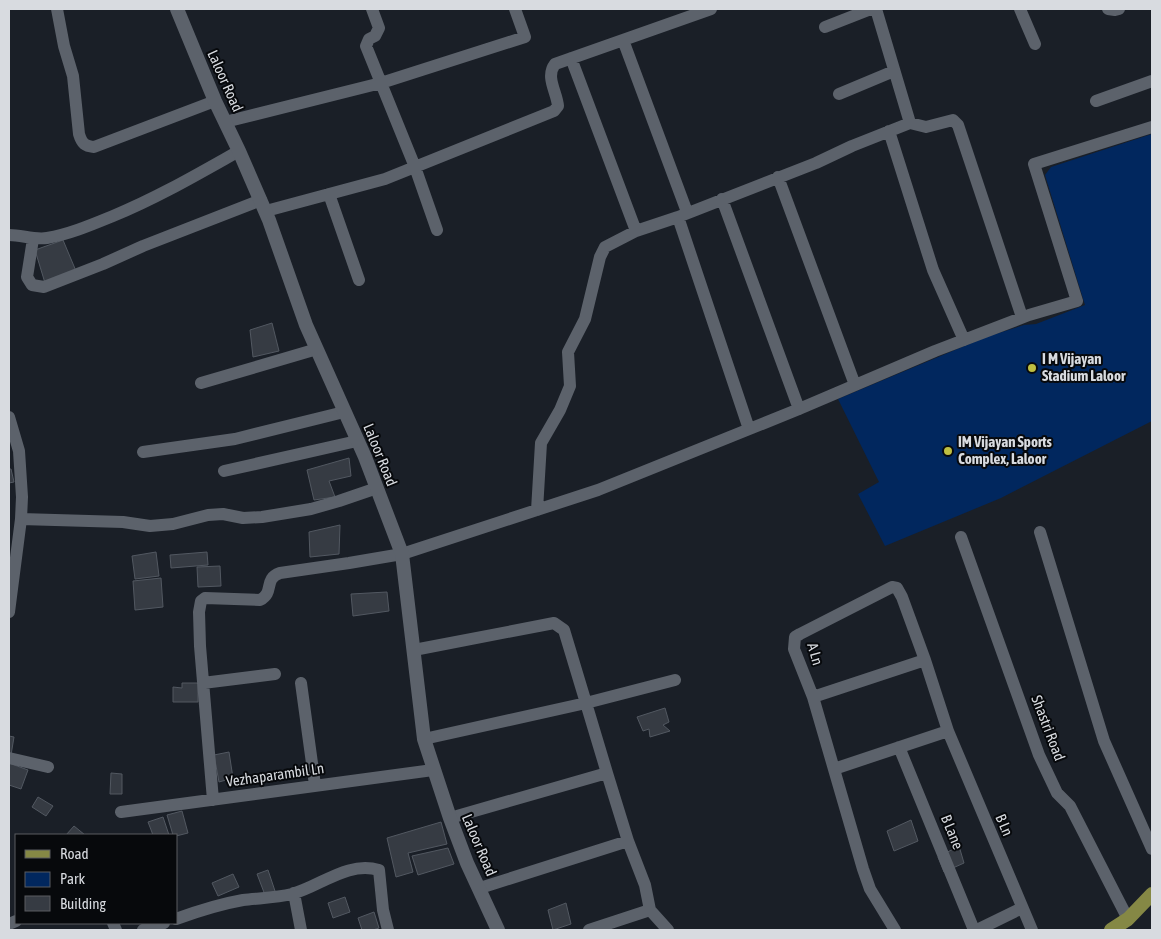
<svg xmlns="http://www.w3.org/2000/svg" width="1161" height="939" font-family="'Asap Condensed',sans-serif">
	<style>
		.green { fill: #01275e }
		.building { fill: #363b43; stroke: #525861 }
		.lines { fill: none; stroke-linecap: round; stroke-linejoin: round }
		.minor { stroke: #5c626b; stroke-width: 12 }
		.tertiary { stroke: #5c626b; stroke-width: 14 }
		.primary { stroke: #858845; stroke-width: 14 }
		.poi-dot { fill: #bebf42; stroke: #07090c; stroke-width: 2 }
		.labels { text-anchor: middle; stroke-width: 4; stroke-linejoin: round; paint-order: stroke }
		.street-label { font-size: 15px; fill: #d8dbe0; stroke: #07090c }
		.poi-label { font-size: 15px; font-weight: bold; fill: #d8dbe0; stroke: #07090c; text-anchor: start }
	</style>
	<rect width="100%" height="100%" fill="#1a1f27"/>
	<path class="green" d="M1152,134v287l-151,77 -116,48 -27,-52 21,-12 -41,-83 148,-62 38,-12 12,-1 49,-19 -40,-130 6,-8z"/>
	<path class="building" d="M63,240l13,31 -31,12 -10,-33z
		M272,323l7,28 -26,6 -3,-27z
		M349,458l2,18 -22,5 6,16 -21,3 -7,-30z
		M9,469h2l3,13 -5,1z
		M340,525l-1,29 -29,3 -1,-25z
		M156,552l3,24 -24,3 -3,-23z
		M207,552l1,13 -37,3 -1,-13z
		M220,566l1,20 -23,1 -1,-20z
		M161,578l2,29 -28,3 -2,-29z
		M387,592l2,19 -36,5 -2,-22z
		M182,683h16v19h-25v-15l9,1z
		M665,708l4,14 -6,3 7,6 -20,6 -1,-8 -6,2 -6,-14z
		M9,736l5,1 -3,18h-2z
		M229,752l4,26 -14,4 -5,-27z
		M9,763l19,7 -7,19 -12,-4z
		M111,773l11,1v20h-12z
		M38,797l15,9 -7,10 -14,-9z
		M182,811l6,22 -12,3 -3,-1 -6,-20z
		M163,817l6,18h-16l-5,-13z
		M911,820l7,21 -24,10 -7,-20z
		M441,822l6,22 -39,9 5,19 -17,5 -9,-39z
		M74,826l11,9h-19z
		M959,846l5,17 -20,9 -6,-15z
		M448,848l6,16 -36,11 -6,-19z
		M268,870l7,21 -10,4 -8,-21z
		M233,874l6,13 -21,9 -6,-13z
		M345,897l5,15 -17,6 -5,-15z
		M566,903l5,21 -18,6 -5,-20z
		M374,912l5,16 -6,2h-11l-4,-12z"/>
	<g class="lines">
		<path class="minor" d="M57,9l7,37 9,30 6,58c3,10 6,12 15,13l121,-46
			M372,9l7,19 -4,8 -6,3 -3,7 49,121 22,63
			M876,9l34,114
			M1020,9l15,35
			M1108,9l7,1 4,-1
			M825,27l46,-18
			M623,40l64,172
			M571,58l65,173
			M839,94l55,-23
			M1096,101l56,-20
			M225,122l156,-39 144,-46 -10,-28
			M889,131l44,139 31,70
			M778,177l77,208
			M329,194l30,86
			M722,199l77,210
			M266,211l119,-32 169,-68 4,-5c-1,-14 -13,-29 -3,-42l156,-55
			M678,217l71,212
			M9,235c13,0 25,5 38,3 23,-4 44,-13 66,-22 44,-18 85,-42 126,-65
			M33,239l-6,38 5,8 12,2 59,-23 40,-18 118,-46
			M201,383l116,-34
			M9,417l10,34 3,46 -1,22 -12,93
			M143,452l92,-13 109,-27
			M224,471l133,-30
			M537,510l4,-67 19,-33 10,-24 -2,-34 17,-33 15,-62 5,-10 31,-16 42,-14 138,-54 36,-17 58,-23 16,4 27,-7 5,5 64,192
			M21,519l102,3 27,4 23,-2 35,-9 15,-1 20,4 19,-1 49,-8 28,-8 38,-13
			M1040,532l64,209 48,108
			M961,537l78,218 18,38 13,13 58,113
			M414,650l140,-27 10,7 22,73 -162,36
			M203,683l72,-9
			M301,683l14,102
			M813,697l112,-37
			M899,747l75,183
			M9,758l39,9
			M834,769l114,-38
			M607,773l-21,-70 89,-23
			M213,800l-13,-154 -1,-34 2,-11 4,-3 55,2c15,-8 3,-21 20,-27l69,-10 53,-9 196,-64 201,-81 136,-58 94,-36 48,-14 -43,-137 118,-37
			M121,812l312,-42
			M450,818l157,-45 21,68
			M480,888l148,-47 17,44 5,25 -61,20
			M294,893l7,37
			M650,910l18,20
			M176,919c22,-8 44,-15 67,-19 16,-2 33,-2 49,-6 29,-8 55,-33 87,-24l4,40 5,20
			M113,923l3,7
			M9,924l7,-3
			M143,930l21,-7
			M895,930l-25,-41 -7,-20 -50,-172 -19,-48 1,-12 5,-3 92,-47 5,1 5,9 23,63 23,71 84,199
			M977,930l45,-22"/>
		<path class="tertiary" d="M177,9l38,92 24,50 30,69 37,105 59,132 37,97 22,185 26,79 17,45 31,67"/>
		<path class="primary" d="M1111,930l17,-11 24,-25"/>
	</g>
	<g class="poi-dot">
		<circle cx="1032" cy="368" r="5"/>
		<circle cx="948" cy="451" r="5"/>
	</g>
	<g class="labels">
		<g class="street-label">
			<text transform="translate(225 81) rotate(66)" y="5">Laloor Road</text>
			<text transform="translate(380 455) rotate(68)" y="5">Laloor Road</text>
			<text transform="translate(815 654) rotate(74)" y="5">A Ln</text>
			<text transform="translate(1048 728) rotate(69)" y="5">Shastri Road</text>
			<text transform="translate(275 775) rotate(-8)" y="5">Vezhaparambil Ln</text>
			<text transform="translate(1004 825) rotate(67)" y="5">B Ln</text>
			<text transform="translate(952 832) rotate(68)" y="5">B Lane</text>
			<text transform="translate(479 845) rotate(67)" y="5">Laloor Road</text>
		</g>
		<g class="poi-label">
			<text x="1042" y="364">I M Vijayan<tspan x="1042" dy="17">Stadium Laloor</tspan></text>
			<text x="958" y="447">IM Vijayan Sports<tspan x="958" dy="17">Complex, Laloor</tspan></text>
		</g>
	</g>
	<rect width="1161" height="939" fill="none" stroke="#d8dbe0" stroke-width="20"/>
	<rect x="15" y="834" width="162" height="90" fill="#07090c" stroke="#5b5d61"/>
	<rect x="25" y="850" width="25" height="8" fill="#858845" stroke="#5b5d61"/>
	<text x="60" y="859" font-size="15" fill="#d8dbe0">Road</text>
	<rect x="25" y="872" width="25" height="15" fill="#01275e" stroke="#5b5d61"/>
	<text x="60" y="884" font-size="15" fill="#d8dbe0">Park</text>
	<rect x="25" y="896" width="25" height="15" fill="#363b43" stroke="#5b5d61"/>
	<text x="60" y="909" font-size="15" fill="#d8dbe0">Building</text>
</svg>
